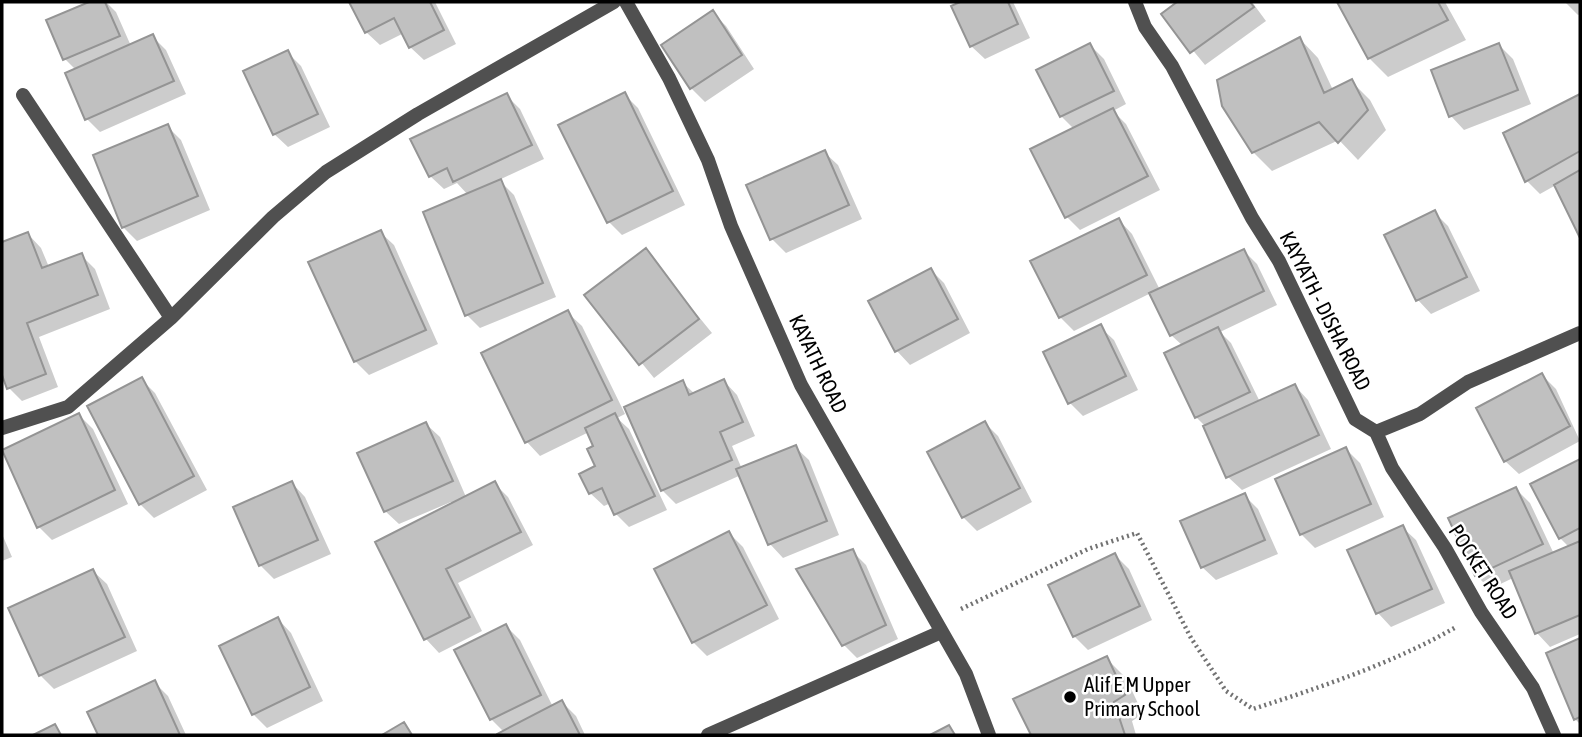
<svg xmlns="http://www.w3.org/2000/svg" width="1582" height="737" font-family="'Asap Condensed',sans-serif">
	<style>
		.shadow { fill: #0003 }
		.building { fill: #c0c0c0; stroke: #949494; stroke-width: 2 }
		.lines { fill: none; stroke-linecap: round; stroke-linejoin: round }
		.path { stroke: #727272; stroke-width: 4.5; stroke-dasharray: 2 3.5; stroke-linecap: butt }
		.minor { stroke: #505050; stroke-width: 14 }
		.poi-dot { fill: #000; stroke: #fff; stroke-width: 2.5 }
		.labels { text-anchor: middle; stroke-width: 5; stroke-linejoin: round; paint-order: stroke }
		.street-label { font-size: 21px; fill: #000; stroke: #fff }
		.poi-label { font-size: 21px; fill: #000; stroke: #fff; text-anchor: start }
	</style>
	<rect width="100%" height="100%" fill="#fff"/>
	<path class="shadow" d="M94,2h12l10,10 15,34 21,-10 14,14 20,44 -86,38 -13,-13 -11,-49 -11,-11 -17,-38z
		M351,2h84l21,42 -32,16 -14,-13 -6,-14 -24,12 -14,-13z
		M963,2h50l17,36 -45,21 -14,-13z
		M1180,2h72l14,19 -61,44 -42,-51z
		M1339,2h106l21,38 -78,37 -19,-19z
		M1565,2h15v12l-2,1z
		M713,13l13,13 28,43 -49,33 -14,-14 -28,-43z
		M1300,39l18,19 15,32 18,-9 19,19 16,30 -28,30 -19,-20 -67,31 -19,-19z
		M1090,45l14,14 22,45 -13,7 13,13 34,66 -80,40 -13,-13 7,-88 -13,-13z
		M1499,45l14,14 18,45 -67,26 -13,-14z
		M287,52l14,14 29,61 -42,20 -14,-13z
		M624,94l14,14 47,97 -63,30 -13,-13z
		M506,95l14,14 24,50 -45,21 15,15 42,102 -76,31 -13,-13 1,-120 -11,-12 -13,6 -14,-13z
		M1580,96v138l-24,-49 -16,9 -13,-13 -21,-47z
		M167,126l14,14 29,70 -73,31 -14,-14z
		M824,152l14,13 24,54 -76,34 -14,-14z
		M1434,212l14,14 32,65 -49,23 -13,-14 -32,-65z
		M1119,220l13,14 28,56 84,-39 13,13 20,41 -57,27 11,11 29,59 35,-16 13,14 23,49 -89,41 -14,-13 -23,-51 -9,-9 -13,-71 -12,-11 -20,-42 -77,38 -14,-14z
		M380,232l14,13 44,99 -69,31 -14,-14z
		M28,234l13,14 8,19 32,-12 14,14 15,40 -71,28 19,50 -36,14 -13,-13 -7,-18v-126z
		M645,251l67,82 -58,45 -67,-82z
		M931,270l13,13 26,50 -60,32 -13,-14 -27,-50z
		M568,313l14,13 43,88 -8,4 12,11 38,81 -38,17 -13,-13 -5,-11 -7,3 -14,-13 7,-26 -1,-21 -7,-14 -49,24 -13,-14z
		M1100,327l14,13 24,50 -55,26 -13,-13z
		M1542,375l14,14 24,52 -61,33 -14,-13z
		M141,379l14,14 52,97 -53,28 -14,-14z
		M724,381l13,14 18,41 -23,10 10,23 53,-22 14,13 30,75 -56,23 -13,-14 -29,-69 -65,29 -14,-14 20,-108 13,12z
		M79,415l14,14 35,75 -76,36 -13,-13z
		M985,423l13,13 34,66 -55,29 -14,-14 -34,-64z
		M426,424l14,13 26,60 28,-14 14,14 25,48 -75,38 24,48 -43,22 -13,-14 26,-135 -1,-2 -52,22 -14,-13z
		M1346,449l14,14 24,54 -69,31 -14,-14z
		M1580,461v173l-30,13 -13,-14 -24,-55 -23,11 -14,-14 40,-86 14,14 24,51 16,-6 -10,-10 -27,-53z
		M292,483l13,14 26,57 -57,25 -14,-14z
		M1244,495l14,14 20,45 -62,26 -14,-13z
		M1402,527l14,13 29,63 -54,24 -13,-14 -28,-62z
		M729,533l14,14 36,72 -72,37 -14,-14z
		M2,534l10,23 -10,4z
		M852,551l14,14 32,74 -41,19 -14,-14z
		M1115,555l14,14 23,51 -64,30 -14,-14z
		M93,571l14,13 30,67 -83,38 -14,-14z
		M278,619l13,14 32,68 -56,27 -14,-14z
		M506,626l14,14 33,67 9,-5 14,14 9,19h-86l5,-3 -13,-13z
		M1580,640v84l-5,-5 -27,-65z
		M1107,659l19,19 17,36 -11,7 4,14h-103l-18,-35z
		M155,683l13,13 18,39h-86l-11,-22z"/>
	<path class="building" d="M89,2h16l15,34 -57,24 -17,-40z
		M349,2h81l14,28 -35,18 -15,-30 -29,15z
		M960,2h48l10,22 -48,23 -19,-41z
		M1177,2h73l4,5 -64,46 -29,-39z
		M1337,2h101l10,18 -80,39z
		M713,10l29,45 -52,34 -29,-44z
		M153,34l21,47 -89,39 -20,-47z
		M1300,37l24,56 28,-14 16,31 -30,33 -19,-21 -67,31 -30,-47 -5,-26z
		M1090,43l24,48 -54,26 -24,-47z
		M1499,43l19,47 -69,27 -18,-47z
		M288,50l30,64 -45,21 -30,-64z
		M625,92l48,99 -66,32 -49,-98z
		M507,93l25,52 -79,37 -6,-14 -18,9 -19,-38z
		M1580,94v57l-55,31 -22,-49z
		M1113,108l35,68 -83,42 -35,-69z
		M168,124l30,72 -76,32 -29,-73z
		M825,150l24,55 -79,35 -24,-55z
		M1580,170v68l-26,-53z
		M501,179l42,104 -78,33 -42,-104z
		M1435,210l32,67 -51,24 -32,-66z
		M1119,218l28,57 -88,43 -29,-57z
		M381,230l45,100 -72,32 -46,-100z
		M28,232l14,36 40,-15 16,42 -71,28 19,51 -39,15 -5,-14v-133z
		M646,248l53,71 -60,46 -55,-70z
		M1244,249l20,42 -94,45 -21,-43z
		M931,268l27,51 -63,33 -27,-51z
		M568,310l44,90 -87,43 -44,-90z
		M1101,324l25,52 -58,28 -25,-52z
		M1218,327l32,65 -55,26 -31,-65z
		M1542,373l28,53 -66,36 -28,-54z
		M142,377l52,99 -55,29 -52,-99z
		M724,379l19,43 -23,10 12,28 -71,31 -37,-84 59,-27 6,15z
		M1295,384l24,51 -93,43 -23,-52z
		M79,413l36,77 -78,38 -35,-78z
		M615,413l40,83 -41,19 -12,-27 -13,6 -10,-20 16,-8 -8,-17 6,-3 -8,-18z
		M985,421l35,67 -58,30 -35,-66z
		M426,422l27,59 -69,31 -27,-59z
		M796,445l31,76 -59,24 -32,-76z
		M1346,447l25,57 -71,31 -25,-56z
		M1580,459v69l-21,11 -29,-55z
		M292,481l26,59 -59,26 -26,-59z
		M495,481l26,51 -75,37 24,48 -46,23 -49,-98z
		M1516,487l27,57 -68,32 -27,-58z
		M1245,493l20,47 -64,28 -21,-47z
		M1403,525l29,64 -56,25 -29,-64z
		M729,531l38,74 -75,38 -38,-74z
		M1580,541v74l-45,19 -26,-63z
		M853,549l33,76 -44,21 -46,-77z
		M1115,553l25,53 -67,31 -25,-52z
		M93,569l32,68 -86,39 -31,-68z
		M278,617l32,70 -58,28 -33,-69z
		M506,624l35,71 -51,25 -36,-70z
		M1580,638v79l-6,3 -28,-67z
		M1107,656l18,39 -11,7 11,33h-94l-18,-36z
		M155,680l25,55h-82l-11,-23z
		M562,700l18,35h-83v-1z
		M404,722l8,13h-30z
		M55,724l6,11h-28z
		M949,725l6,10h-25z"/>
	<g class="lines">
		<path class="path" d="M961,609l127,-60 49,-16 54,105 35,53 27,18c68,-22 141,-46 203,-82"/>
		<path class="minor" d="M626,2l43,76 39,82 23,66 70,159 165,289 23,61
			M1135,2l10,25 27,39 80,152 27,43 76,158 21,13
			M23,95l148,223
			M2,428l66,-21 103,-89 102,-101 53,-45 92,-58 196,-112
			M1376,432l16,36 53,80 36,64 52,76 21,47
			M1376,432l44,-18 48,-32 112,-49
			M708,735l233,-103"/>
	</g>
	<circle class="poi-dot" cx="1070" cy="697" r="7"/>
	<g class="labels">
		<g class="street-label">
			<text transform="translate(1325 311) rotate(63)" y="7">KAYYATH - DISHA ROAD</text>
			<text transform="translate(818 364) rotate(64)" y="7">KAYATH ROAD</text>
			<text transform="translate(1483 572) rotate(57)" y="7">POCKET ROAD</text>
		</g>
		<g class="poi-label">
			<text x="1084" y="692">Alif E M Upper<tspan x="1084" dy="24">Primary School</tspan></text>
		</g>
	</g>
	<rect width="1582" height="737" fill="none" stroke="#000000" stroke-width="7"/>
</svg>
